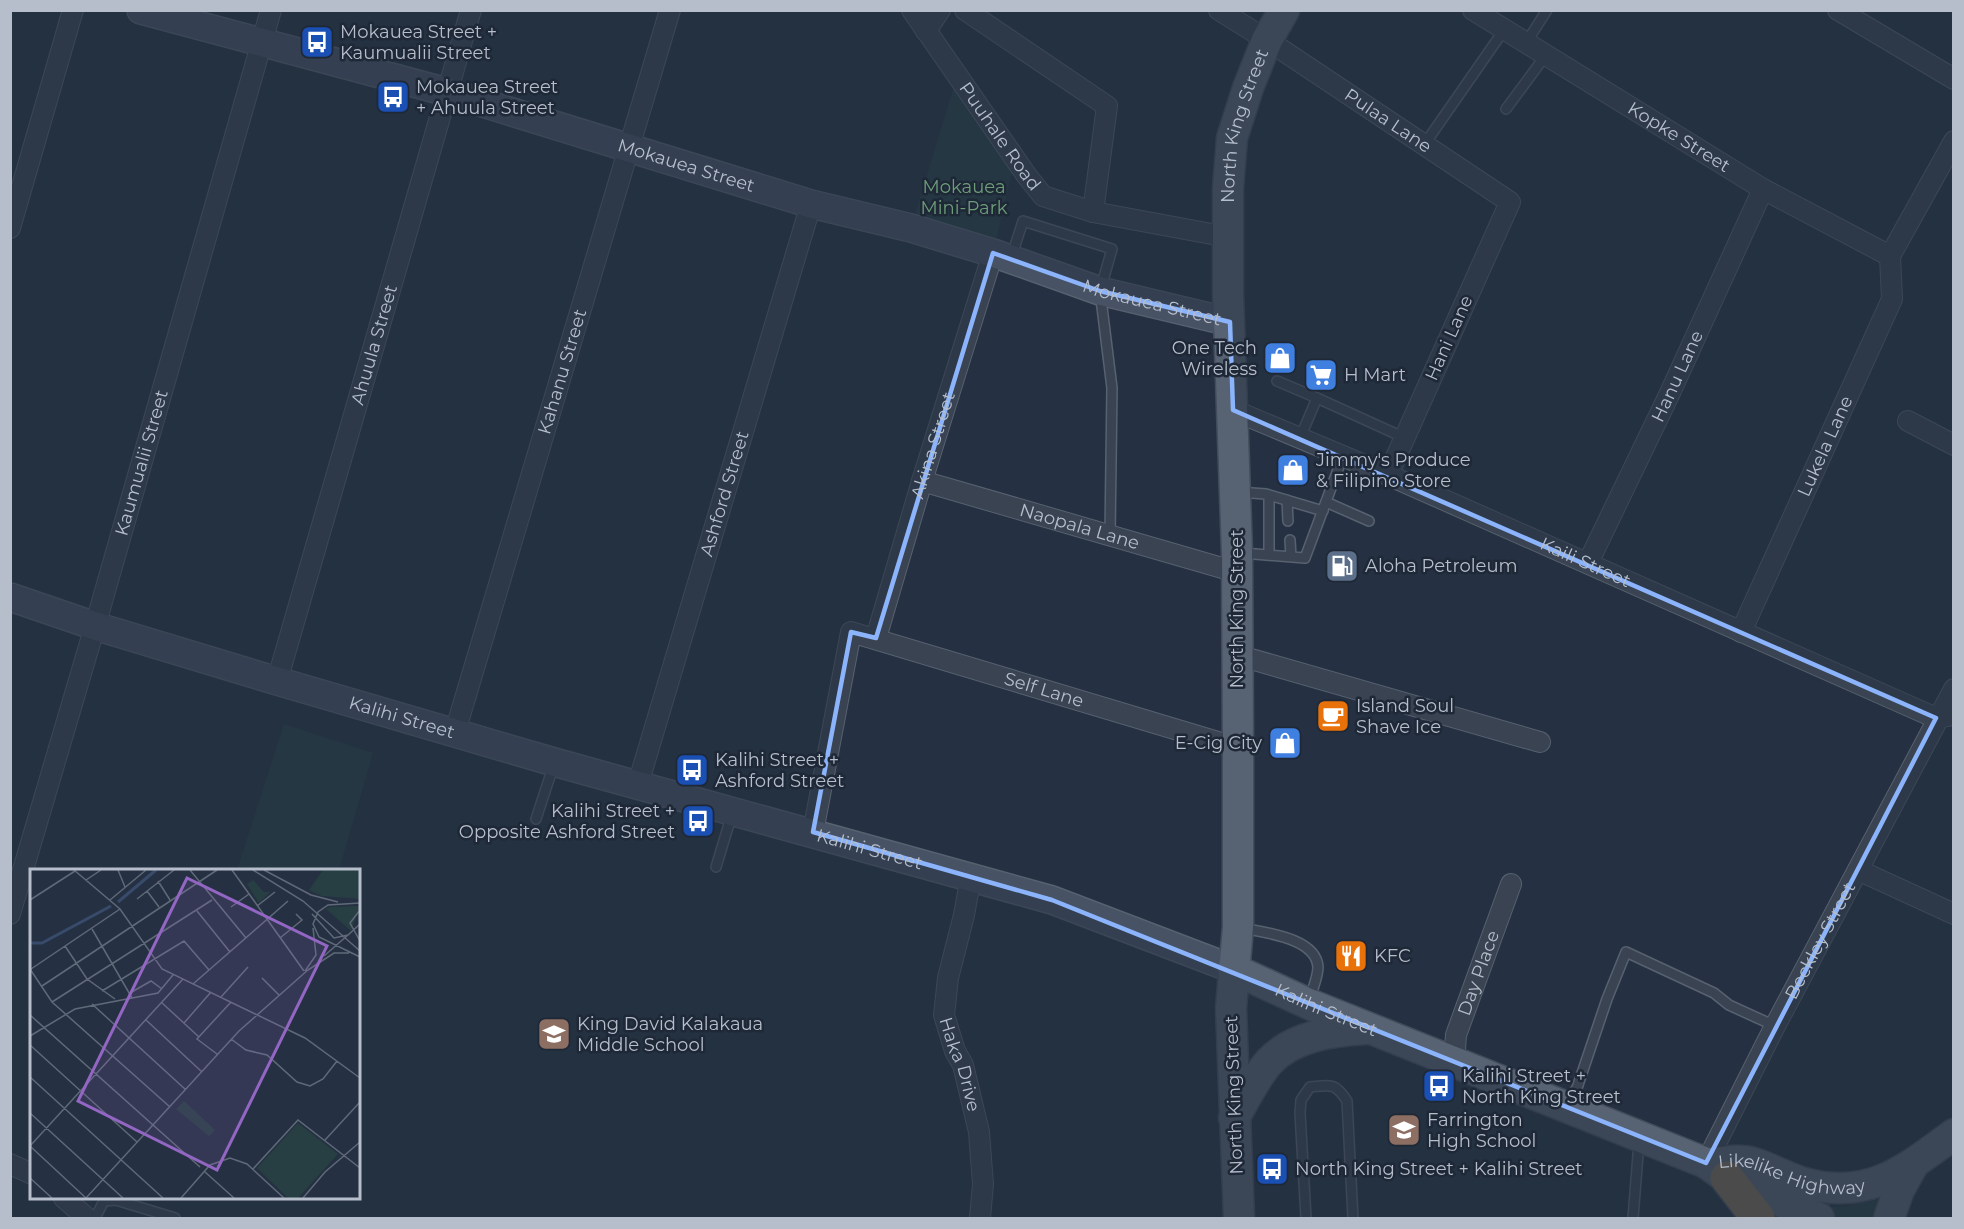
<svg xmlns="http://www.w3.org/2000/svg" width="1964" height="1229" font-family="Montserrat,sans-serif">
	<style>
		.green { fill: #273f43 }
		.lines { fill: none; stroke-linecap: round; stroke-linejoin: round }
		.lane-casing { stroke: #57616f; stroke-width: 12 }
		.street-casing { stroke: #57616f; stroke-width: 22 }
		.secondary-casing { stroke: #57616f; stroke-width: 30 }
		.primary-casing { stroke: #434c5b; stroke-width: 33 }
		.highway-casing { stroke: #444e5c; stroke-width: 36 }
		.lane { stroke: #394352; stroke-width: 9 }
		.street { stroke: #394352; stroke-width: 20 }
		.secondary { stroke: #475265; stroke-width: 27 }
		.primary { stroke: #576272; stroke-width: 30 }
		.highway { stroke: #786c56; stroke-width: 33 }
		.marked { fill: none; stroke: #8bb4fc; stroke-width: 4.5; stroke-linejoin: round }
		.labels { text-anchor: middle; stroke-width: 5; stroke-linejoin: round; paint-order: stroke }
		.poi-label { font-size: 18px; fill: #b6becc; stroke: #1e2837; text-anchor: start }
		.street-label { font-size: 18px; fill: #b6becc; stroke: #1e2837 }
		.park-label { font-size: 18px; fill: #6d9e79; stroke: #1e2837 }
		.inset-river { fill: none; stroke: #384b6a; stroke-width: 3 }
		.inset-road { fill: none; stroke: #5f6979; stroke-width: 1.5 }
		.view { fill: #9366c4; fill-opacity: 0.15; stroke: #9366c4; stroke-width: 3 }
		.inset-edge { fill: none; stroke: #b6becc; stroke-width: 3 }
	</style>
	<rect width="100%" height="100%" fill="#253142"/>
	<path class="green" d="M957,76l58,83 -22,94 -82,-25z
		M284,724l89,29 -34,117h-102z
		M1887,1198l-5,20h-68l14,-11 18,-1z"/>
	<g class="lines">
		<defs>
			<path id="lane" d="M1526,43l21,-33
				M1506,109l40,-54
				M1424,145l80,-115
				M1011,258l12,-37 89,28 -12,42 12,97 -2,148
				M1277,381l40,17
				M1300,438l17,-40 88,40
				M1238,492l28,2 57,17
				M1287,500l1,21
				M1326,502l43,19
				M1290,540l1,17
				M1242,553l63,5 38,-102
				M1269,555v-60
				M536,819l18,-55
				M716,867l16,-53
				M1243,928c23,5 73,10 75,39 0,10 -6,23 -8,32
				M1566,1104l11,-16 30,-89 19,-47 88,41 15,12 46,21
				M95,1218l9,-17 12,-1 59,18
				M1306,1218l-6,-105 1,-13 9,-13c20,-2 25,-5 37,14l6,117
				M1633,1218l6,-76"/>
			<g id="street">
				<path id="s1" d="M912,10l115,166 16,20 50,16 135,25"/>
				<path d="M965,10l142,96 -14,106"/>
				<path id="s2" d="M1219,10l48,30 243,162 -122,273"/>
				<path id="s3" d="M1473,10l290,179 127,67"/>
				<path d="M1838,10l116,69"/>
				<path d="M926,31l14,-21"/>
				<path d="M10,228l63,-218"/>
				<path d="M1890,256l64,-115"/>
				<path id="s4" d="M1233,410l155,65 548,243 18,-3"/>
				<path d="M1908,421l46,24"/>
				<path id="s5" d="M922,481l314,91"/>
				<path id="s6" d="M1588,563l81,-168 94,-206"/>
				<path id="s7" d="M1741,632l151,-333 -2,-43"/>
				<path id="s8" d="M876,638l46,-157 71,-228"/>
				<path d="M1237,655l303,87"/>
				<path id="s9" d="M277,681l194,-671"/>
				<path id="s10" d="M455,732l215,-722"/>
				<path id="s11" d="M638,784l173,-580"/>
				<path id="s12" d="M813,832l38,-200 387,116"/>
				<path d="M1858,870l96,44"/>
				<path id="s13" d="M971,876l-7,39 -16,63 -4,37 11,36 8,14 16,67 4,52 -3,34"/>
				<path id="s14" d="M10,914l85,-288 176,-616"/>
				<path id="s15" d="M1454,1063l2,-28 55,-151"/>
				<path id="s16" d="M1706,1163l69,-137 179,-337"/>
				<path d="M10,1164l22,10"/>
				<path d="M64,1198l23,20"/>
			</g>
			<g id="secondary">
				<path id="s17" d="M141,10l306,82 364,112 100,24 82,25 107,38 130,31"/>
				<path id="s18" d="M10,597l85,29 182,55 277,81 498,138 181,69"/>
			</g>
			<g id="primary">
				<path id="s19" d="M1233,969l76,35 397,159 21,15 92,40"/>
				<path d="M1234,1118c11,-18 21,-40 35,-56 24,-26 63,-31 97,-33"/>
				<path id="s20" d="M1706,1163c12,0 25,-3 37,-2 17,1 43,17 61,22 64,18 101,-13 150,-49"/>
				<path id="s21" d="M1239,1218l-8,-210 7,-81v-179l-1,-196 -9,-259v-105l4,-50 16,-50 19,-48 17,-30"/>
				<path d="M1889,1218l10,-28 15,-27"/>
			</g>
			<path id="highway" d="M1727,1178l31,40"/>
		</defs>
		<use href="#lane" class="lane-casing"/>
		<use href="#street" class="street-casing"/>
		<use href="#secondary" class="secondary-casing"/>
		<use href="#primary" class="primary-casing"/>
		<use href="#highway" class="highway-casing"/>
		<use href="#lane" class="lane"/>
		<use href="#street" class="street"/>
		<use href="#secondary" class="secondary"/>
		<use href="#primary" class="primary"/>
		<use href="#highway" class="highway"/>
	</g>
	<path d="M0 0H1964V1229H0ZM993,253l107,38 130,31 3,88 703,308 -230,445 -654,-263 -239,-68 38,-200 25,6z" fill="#253142" fill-opacity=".55" fill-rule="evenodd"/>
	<path class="marked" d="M993,253l107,38 130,31 3,88 703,308 -230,445 -654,-263 -239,-68 38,-200 25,6z"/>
	<defs>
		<symbol id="bus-square" viewBox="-11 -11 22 22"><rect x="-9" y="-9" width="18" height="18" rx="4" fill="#1a4fb4" stroke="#1e2837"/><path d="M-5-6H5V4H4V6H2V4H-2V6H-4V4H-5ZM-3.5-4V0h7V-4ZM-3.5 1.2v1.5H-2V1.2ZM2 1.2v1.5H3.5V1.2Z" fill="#fff"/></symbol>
		<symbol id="shop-square" viewBox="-11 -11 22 22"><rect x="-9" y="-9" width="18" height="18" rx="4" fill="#3f7fe0" stroke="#1e2837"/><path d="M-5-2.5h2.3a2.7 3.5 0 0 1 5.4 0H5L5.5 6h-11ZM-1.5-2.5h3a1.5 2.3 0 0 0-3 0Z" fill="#fff"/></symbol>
		<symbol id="supermarket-square" viewBox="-11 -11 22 22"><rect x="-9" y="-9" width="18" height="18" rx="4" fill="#3f7fe0" stroke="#1e2837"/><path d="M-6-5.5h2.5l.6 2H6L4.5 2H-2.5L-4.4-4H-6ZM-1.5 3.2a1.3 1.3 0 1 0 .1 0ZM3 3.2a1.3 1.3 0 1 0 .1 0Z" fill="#fff"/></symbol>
		<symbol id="fuel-square" viewBox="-11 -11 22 22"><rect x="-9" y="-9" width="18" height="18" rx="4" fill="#5c6f8a" stroke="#1e2837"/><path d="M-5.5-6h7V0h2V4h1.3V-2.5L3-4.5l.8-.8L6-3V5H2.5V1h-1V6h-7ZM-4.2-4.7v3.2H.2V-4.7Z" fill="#fff"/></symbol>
		<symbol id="cafe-square" viewBox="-11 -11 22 22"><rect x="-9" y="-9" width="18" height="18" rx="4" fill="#e8710a" stroke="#1e2837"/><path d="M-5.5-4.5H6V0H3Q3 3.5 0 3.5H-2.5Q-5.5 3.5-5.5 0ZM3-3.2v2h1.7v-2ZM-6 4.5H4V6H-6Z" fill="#fff"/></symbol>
		<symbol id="restaurant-square" viewBox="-11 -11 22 22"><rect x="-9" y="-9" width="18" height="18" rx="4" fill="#e8710a" stroke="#1e2837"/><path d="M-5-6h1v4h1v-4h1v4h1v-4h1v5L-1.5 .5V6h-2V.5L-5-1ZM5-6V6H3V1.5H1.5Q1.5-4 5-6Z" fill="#fff"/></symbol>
		<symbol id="school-square" viewBox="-11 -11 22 22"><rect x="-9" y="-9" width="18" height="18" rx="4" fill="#8d6e63" stroke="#1e2837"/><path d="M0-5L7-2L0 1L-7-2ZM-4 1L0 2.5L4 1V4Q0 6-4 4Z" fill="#fff"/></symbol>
	</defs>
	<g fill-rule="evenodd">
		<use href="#bus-square" x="298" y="23" width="38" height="38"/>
		<use href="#bus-square" x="374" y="78" width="38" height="38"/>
		<use href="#shop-square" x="1261" y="339" width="38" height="38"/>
		<use href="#supermarket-square" x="1302" y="356" width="38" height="38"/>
		<use href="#shop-square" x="1274" y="451" width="38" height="38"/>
		<use href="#fuel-square" x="1323" y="547" width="38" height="38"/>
		<use href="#cafe-square" x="1314" y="697" width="38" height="38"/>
		<use href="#shop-square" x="1266" y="724" width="38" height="38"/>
		<use href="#bus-square" x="673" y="751" width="38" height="38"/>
		<use href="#bus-square" x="679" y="802" width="38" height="38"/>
		<use href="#restaurant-square" x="1332" y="937" width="38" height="38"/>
		<use href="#school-square" x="535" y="1015" width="38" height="38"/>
		<use href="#bus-square" x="1420" y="1067" width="38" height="38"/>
		<use href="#school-square" x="1385" y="1111" width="38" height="38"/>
		<use href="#bus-square" x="1253" y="1150" width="38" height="38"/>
	</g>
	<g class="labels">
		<g class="poi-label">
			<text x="340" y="38">Mokauea Street +<tspan x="340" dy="21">Kaumualii Street</tspan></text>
			<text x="416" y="93">Mokauea Street<tspan x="416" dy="21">+ Ahuula Street</tspan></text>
			<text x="1257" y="354" text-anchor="end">One Tech<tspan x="1257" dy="21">Wireless</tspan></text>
			<text x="1344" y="381">H Mart</text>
			<text x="1316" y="466">Jimmy's Produce<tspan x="1316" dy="21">&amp; Filipino Store</tspan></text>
			<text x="1365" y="572">Aloha Petroleum</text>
			<text x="1356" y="712">Island Soul<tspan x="1356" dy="21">Shave Ice</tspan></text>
			<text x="1262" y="749" text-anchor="end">E-Cig City</text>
			<text x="715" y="766">Kalihi Street +<tspan x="715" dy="21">Ashford Street</tspan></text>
			<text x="675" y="817" text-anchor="end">Kalihi Street +<tspan x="675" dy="21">Opposite Ashford Street</tspan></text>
			<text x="1374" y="962">KFC</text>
			<text x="577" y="1030">King David Kalakaua<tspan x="577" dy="21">Middle School</tspan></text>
			<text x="1462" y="1082">Kalihi Street +<tspan x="1462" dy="21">North King Street</tspan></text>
			<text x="1427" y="1126">Farrington<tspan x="1427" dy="21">High School</tspan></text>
			<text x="1295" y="1175">North King Street + Kalihi Street</text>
		</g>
		<g class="street-label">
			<text dy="6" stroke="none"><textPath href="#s2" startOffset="202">Pulaa Lane</textPath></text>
			<text dy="6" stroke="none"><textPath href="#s21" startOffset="1095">North King Street</textPath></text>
			<text dy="6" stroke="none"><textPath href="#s1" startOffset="154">Puuhale Road</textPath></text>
			<text dy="6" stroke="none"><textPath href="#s3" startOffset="242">Kopke Street</textPath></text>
			<text dy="6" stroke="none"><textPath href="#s17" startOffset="567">Mokauea Street</textPath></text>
			<text dy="6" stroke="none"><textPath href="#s17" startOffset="1053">Mokauea Street</textPath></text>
			<text transform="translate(1449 338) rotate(-66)" y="6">Hani Lane</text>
			<text dy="6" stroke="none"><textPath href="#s9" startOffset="350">Ahuula Street</textPath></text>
			<text dy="6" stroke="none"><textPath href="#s10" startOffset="376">Kahanu Street</textPath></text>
			<text dy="6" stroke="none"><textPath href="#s6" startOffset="207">Hanu Lane</textPath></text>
			<text dy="6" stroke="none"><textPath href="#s8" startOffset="201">Akina Street</textPath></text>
			<text dy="6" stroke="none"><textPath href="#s7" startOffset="204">Lukela Lane</textPath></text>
			<text dy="6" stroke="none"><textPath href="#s14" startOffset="470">Kaumualii Street</textPath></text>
			<text dy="6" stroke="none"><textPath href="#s11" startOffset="303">Ashford Street</textPath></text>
			<text dy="6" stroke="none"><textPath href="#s5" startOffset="164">Naopala Lane</textPath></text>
			<text dy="6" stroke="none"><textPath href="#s4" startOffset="384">Kaili Street</textPath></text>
			<text transform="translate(1237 609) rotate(-90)" y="6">North King Street</text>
			<text dy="6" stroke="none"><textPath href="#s12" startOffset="405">Self Lane</textPath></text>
			<text dy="6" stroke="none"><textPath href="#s18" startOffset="410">Kalihi Street</textPath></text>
			<text dy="6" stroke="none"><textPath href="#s18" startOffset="896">Kalihi Street</textPath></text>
			<text dy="6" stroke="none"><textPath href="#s16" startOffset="250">Beckley Street</textPath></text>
			<text dy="6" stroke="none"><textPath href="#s15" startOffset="94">Day Place</textPath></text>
			<text dy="6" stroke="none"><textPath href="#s19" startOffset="102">Kalihi Street</textPath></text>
			<text dy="6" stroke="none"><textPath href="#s13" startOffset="194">Haka Drive</textPath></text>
			<text transform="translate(1234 1095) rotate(-92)" y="6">North King Street</text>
			<text dy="6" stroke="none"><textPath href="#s20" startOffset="88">Likelike Highway</textPath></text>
		</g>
		<g class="park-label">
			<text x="964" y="193">Mokauea<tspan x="964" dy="21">Mini-Park</tspan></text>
		</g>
	</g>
	<g transform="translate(30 869)">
		<rect width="330" height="330" fill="#253142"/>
		<path d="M293,1h37v29l-38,-3 -13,-6zM223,11l11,12h6l-11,11 -12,-19zM330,37l-9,25 -25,-22 4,-2zM154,232l31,29 -6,6 -33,-27zM268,254l40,31 -40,44h-10l-31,-30z" fill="#273f43"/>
		<path class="inset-river" d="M88,33l38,-32M0,74h12l69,-37"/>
		<path class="inset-road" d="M44,1l46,39 42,60 143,69 55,40M88,1l7,17M160,1l56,68M202,1l72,101M223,1l50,31 57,50M234,1l47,25 27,7M56,11l15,-10M128,12l12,19M117,22l12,16M107,30l37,-29M0,31l45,-29M80,31l36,-30M330,34l-32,2 -10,7 -5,12 6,13 41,20M227,37l18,-14M201,38l18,-13M330,41l-10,13 10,18M167,42l33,41M282,45l22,24 14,-3 12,-11M62,60l40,69M250,69l22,-18 -6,-6M35,77l22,33 28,20M294,87l24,-21M0,100l22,33 118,105M1,100l89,-60M278,101l26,-17h15M275,102l11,-16 -3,-27M232,109l17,17M163,115l95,-83M12,117l175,-116M72,122l82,-50 25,29M100,124l21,-12 11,8M191,128l27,-30M22,133l160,-102M131,133l38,35M62,135l94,86M0,146l170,152M116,151l56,52M154,154l27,-31M0,167l45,-27 83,-16 15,-18M201,170l15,11 21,5 30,27 13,4 13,-7 14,-18M0,176l107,97M187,185l-20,-15 34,-37M0,208l133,121M0,244l93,85M295,271l35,-38M0,277l153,-167M0,277l56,52M223,300l45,-49 62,48M175,303l29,26M0,309l22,20M56,329l153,-167 70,-62M151,329l29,-33 20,-7 17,6 37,34M273,329l22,-26 35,-30"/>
		<path class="view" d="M157,9l140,68 -110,224 -139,-69z"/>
		<rect width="330" height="330" class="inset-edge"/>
	</g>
	<rect width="1964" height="1229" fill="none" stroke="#b6becc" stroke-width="24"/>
</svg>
